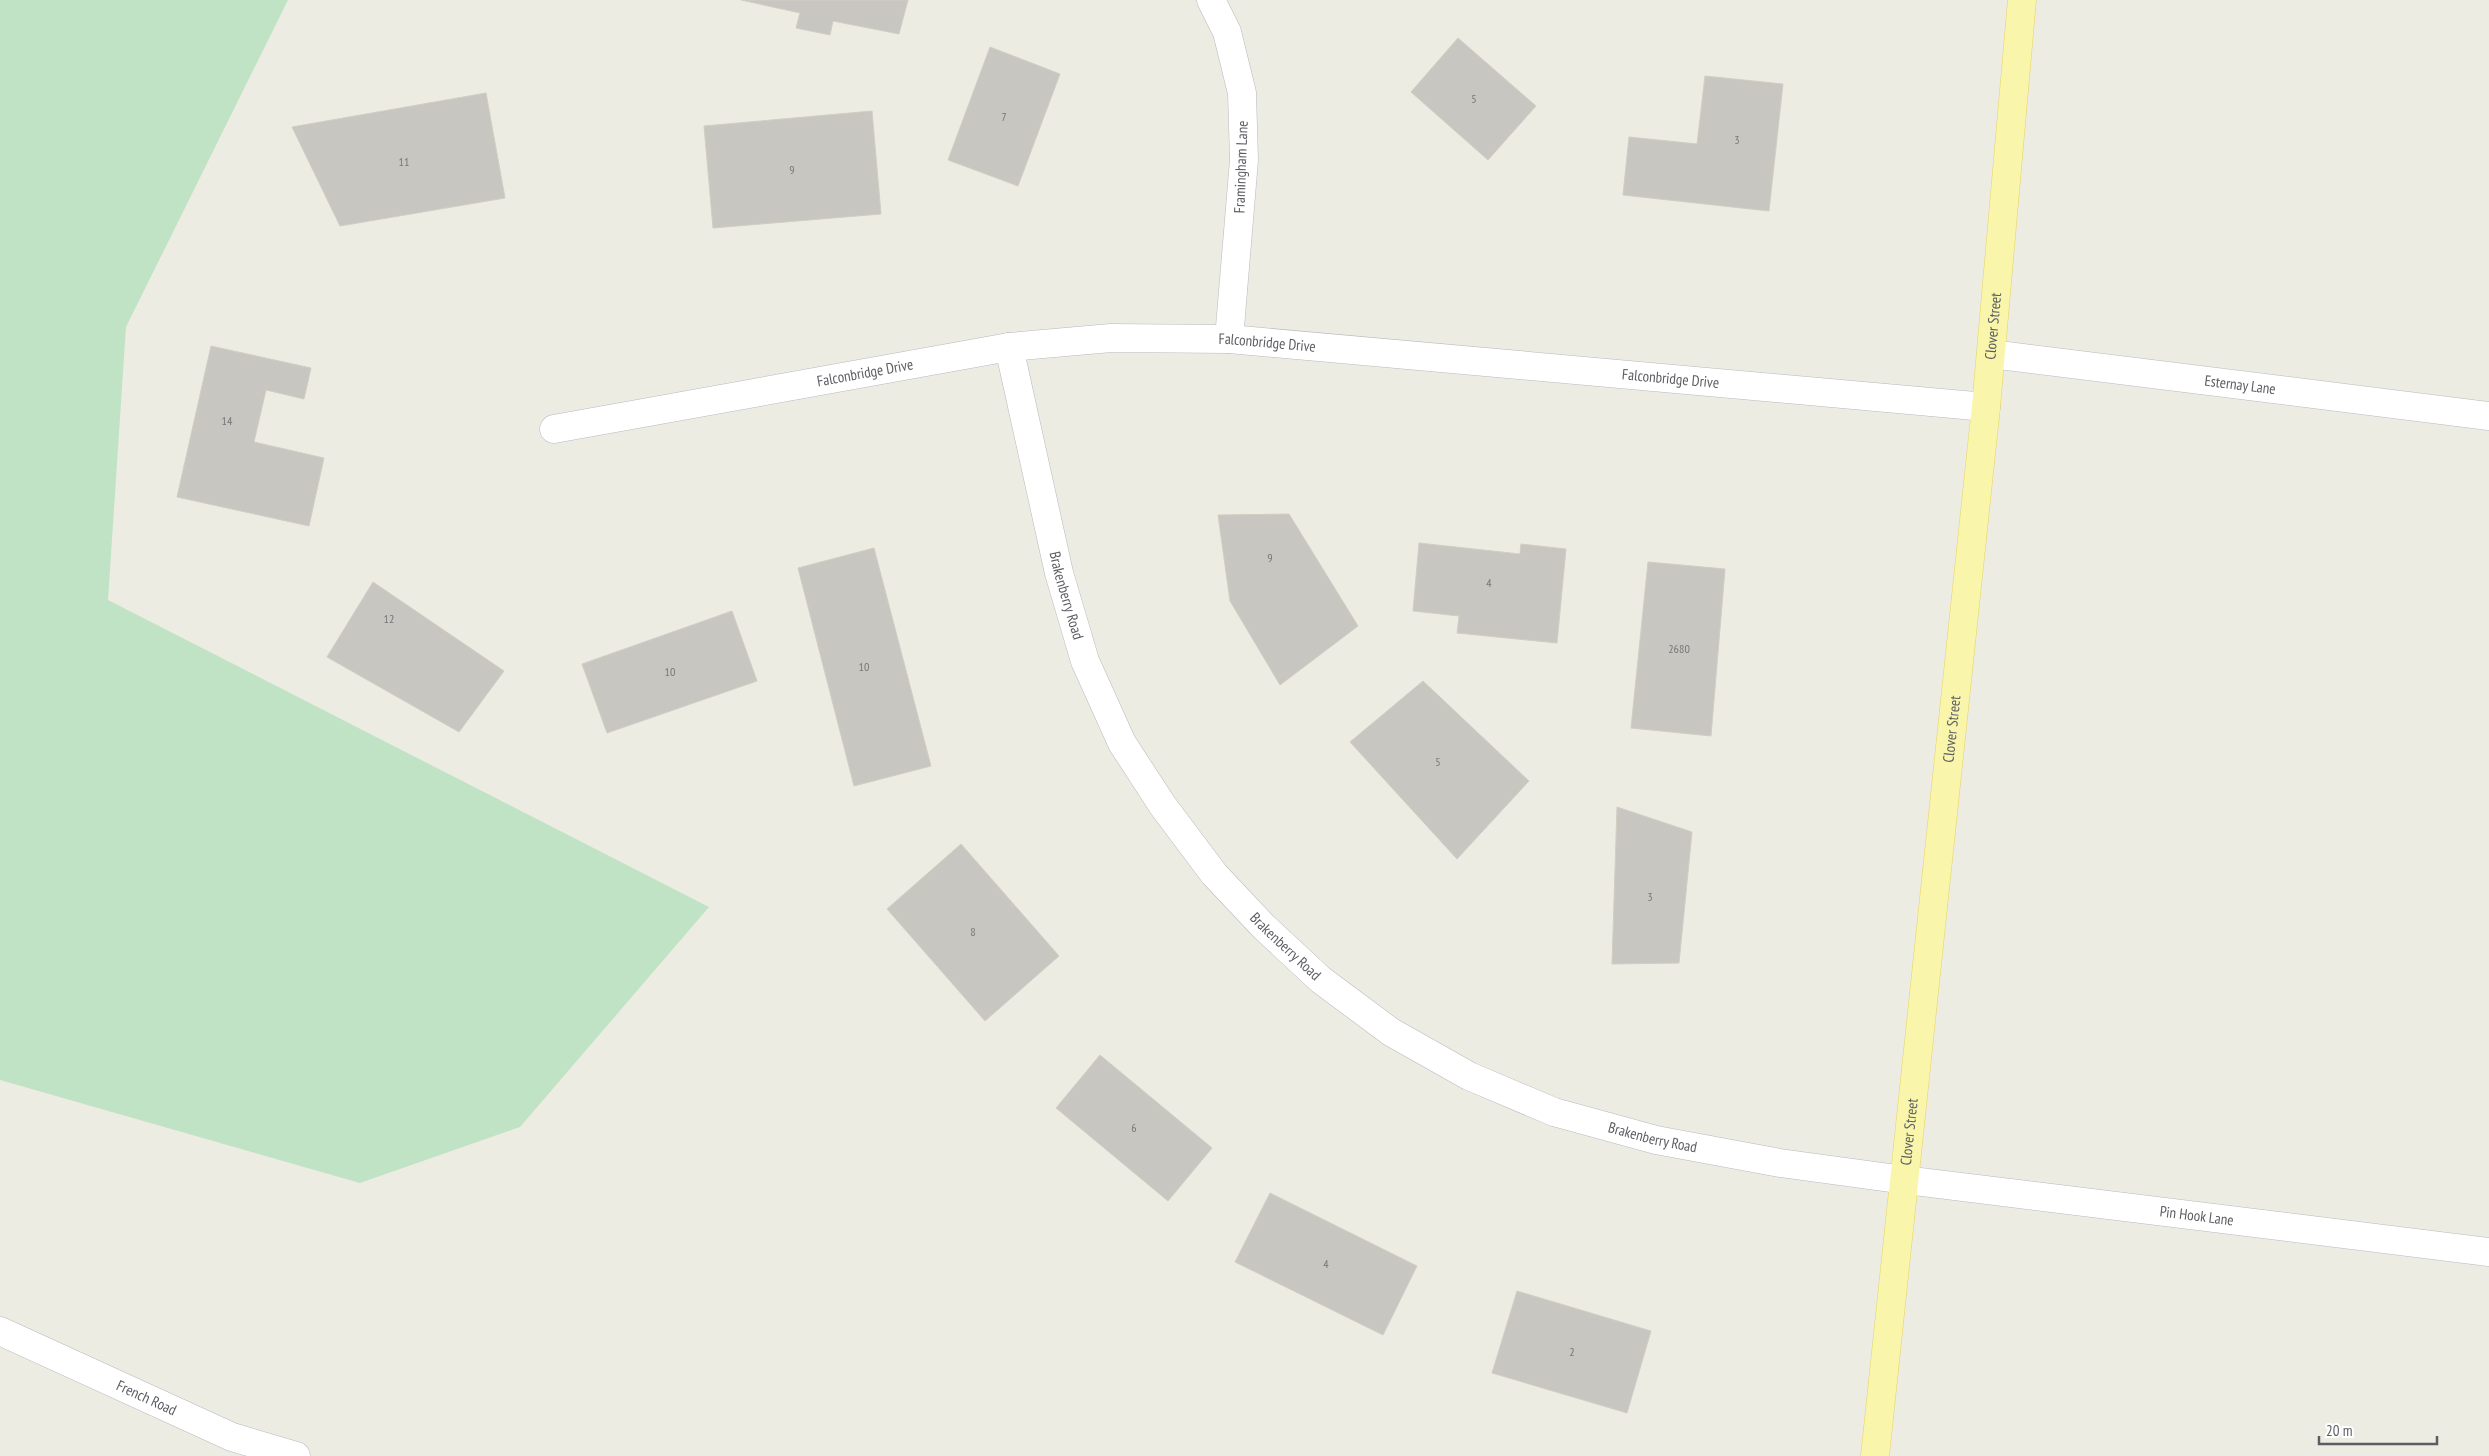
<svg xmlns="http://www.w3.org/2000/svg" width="2489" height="1456" font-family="'PT Sans Narrow',sans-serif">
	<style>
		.green { fill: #c1e3c5 }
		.building { fill: #c8c6c0; stroke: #d1cec1 }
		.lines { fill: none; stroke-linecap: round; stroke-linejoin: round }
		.minor-casing { stroke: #b8b9be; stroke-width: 29 }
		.major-casing { stroke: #e7d261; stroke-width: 29 }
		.minor { stroke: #fff; stroke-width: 28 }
		.major { stroke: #f9f6ab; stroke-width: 28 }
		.labels { text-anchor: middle; stroke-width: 5; stroke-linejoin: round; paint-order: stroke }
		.number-label { font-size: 12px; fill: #76777a }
		.street-label { font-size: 15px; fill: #5b5d62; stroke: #fff }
	</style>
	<rect width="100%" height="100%" fill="#edece3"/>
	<path class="green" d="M0,0h288l-162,327 -18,273 601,307 -189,220 -160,56 -360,-103z"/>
	<path class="building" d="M741,0h167l-9,34 -66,-13 -3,14 -34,-7 4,-15z
		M1458,38l78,68 -48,54 -77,-68z
		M990,47l70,27 -42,112 -70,-26z
		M1705,76l78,8 -14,127 -146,-16 6,-58 68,7z
		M486,93l19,105 -165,28 -48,-99z
		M872,111l9,103 -168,14 -9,-102z
		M211,346l100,22 -7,31 -38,-9 -12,52 70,16 -15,68 -132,-29z
		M1289,514l69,112 -78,59 -50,-84 -12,-86z
		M1419,543l101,11 1,-10 45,5 -9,94 -100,-10 2,-17 -46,-5z
		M874,548l57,218 -77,20 -56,-218z
		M1648,562l77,7 -14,167 -80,-8z
		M373,582l131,89 -45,61 -132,-75z
		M732,611l25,70 -150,52 -25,-69z
		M1423,681l106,100 -72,78 -107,-117z
		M1617,807l75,25 -13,131 -67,1z
		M961,844l98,112 -74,65 -98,-112z
		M1100,1055l112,93 -44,53 -112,-93z
		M1270,1193l147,73 -34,69 -148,-73z
		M1517,1291l134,40 -24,82 -135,-40z"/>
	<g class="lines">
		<defs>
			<g id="minor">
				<path d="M1211,0l16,32 15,61 2,67 -15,179"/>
				<path id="s1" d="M1009,347l50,226 26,88 37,82 41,63 51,68 49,52 58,54 70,52 78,44 85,36 102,28 124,23 125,17 584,72"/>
				<path id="s2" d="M1991,354l498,62"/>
				<path id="s3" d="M554,429l455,-82 102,-9 118,1 757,68"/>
				<path id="s4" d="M0,1331l232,106 64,19"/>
			</g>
			<g id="major">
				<path id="s5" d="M1875,1456l111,-1049 36,-407"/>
			</g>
		</defs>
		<use href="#minor" class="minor-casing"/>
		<use href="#major" class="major-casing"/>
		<use href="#minor" class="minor"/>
		<use href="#major" class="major"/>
	</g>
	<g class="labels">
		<g class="number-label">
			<text x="1474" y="103">5</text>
			<text x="1004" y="121">7</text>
			<text x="1737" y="144">3</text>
			<text x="404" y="166">11</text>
			<text x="792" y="174">9</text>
			<text x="227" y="425">14</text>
			<text x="1270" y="562">9</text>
			<text x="1489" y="587">4</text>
			<text x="389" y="623">12</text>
			<text x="1679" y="653">2680</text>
			<text x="864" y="671">10</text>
			<text x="670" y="676">10</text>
			<text x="1438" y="766">5</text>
			<text x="1650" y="901">3</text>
			<text x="973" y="936">8</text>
			<text x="1134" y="1132">6</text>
			<text x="1326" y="1268">4</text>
			<text x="1572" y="1356">2</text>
		</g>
		<g class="street-label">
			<text transform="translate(1241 167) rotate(-88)" y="5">Framingham Lane</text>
			<text dy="5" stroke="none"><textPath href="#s5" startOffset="1136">Clover Street</textPath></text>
			<text dy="5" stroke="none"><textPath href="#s3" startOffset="721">Falconbridge Drive</textPath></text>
			<text dy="5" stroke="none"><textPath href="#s3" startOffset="316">Falconbridge Drive</textPath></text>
			<text dy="5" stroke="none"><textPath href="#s3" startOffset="1126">Falconbridge Drive</textPath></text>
			<text dy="5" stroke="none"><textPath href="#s2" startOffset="251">Esternay Lane</textPath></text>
			<text dy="5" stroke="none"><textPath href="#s1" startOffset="255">Brakenberry Road</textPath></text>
			<text dy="5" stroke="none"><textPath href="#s5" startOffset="731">Clover Street</textPath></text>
			<text dy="5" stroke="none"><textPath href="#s1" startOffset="675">Brakenberry Road</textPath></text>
			<text dy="5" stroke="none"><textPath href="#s5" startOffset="326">Clover Street</textPath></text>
			<text dy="5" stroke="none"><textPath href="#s1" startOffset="1095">Brakenberry Road</textPath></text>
			<text dy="5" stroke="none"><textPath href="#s1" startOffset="1645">Pin Hook Lane</textPath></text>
			<text dy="5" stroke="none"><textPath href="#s4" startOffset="161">French Road</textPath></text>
		</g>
	</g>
	<path d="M2319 1436v8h118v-8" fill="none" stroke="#5b5d62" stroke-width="2.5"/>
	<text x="2326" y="1436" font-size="15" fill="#5b5d62" stroke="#ffffff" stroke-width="4" paint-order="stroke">20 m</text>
</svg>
